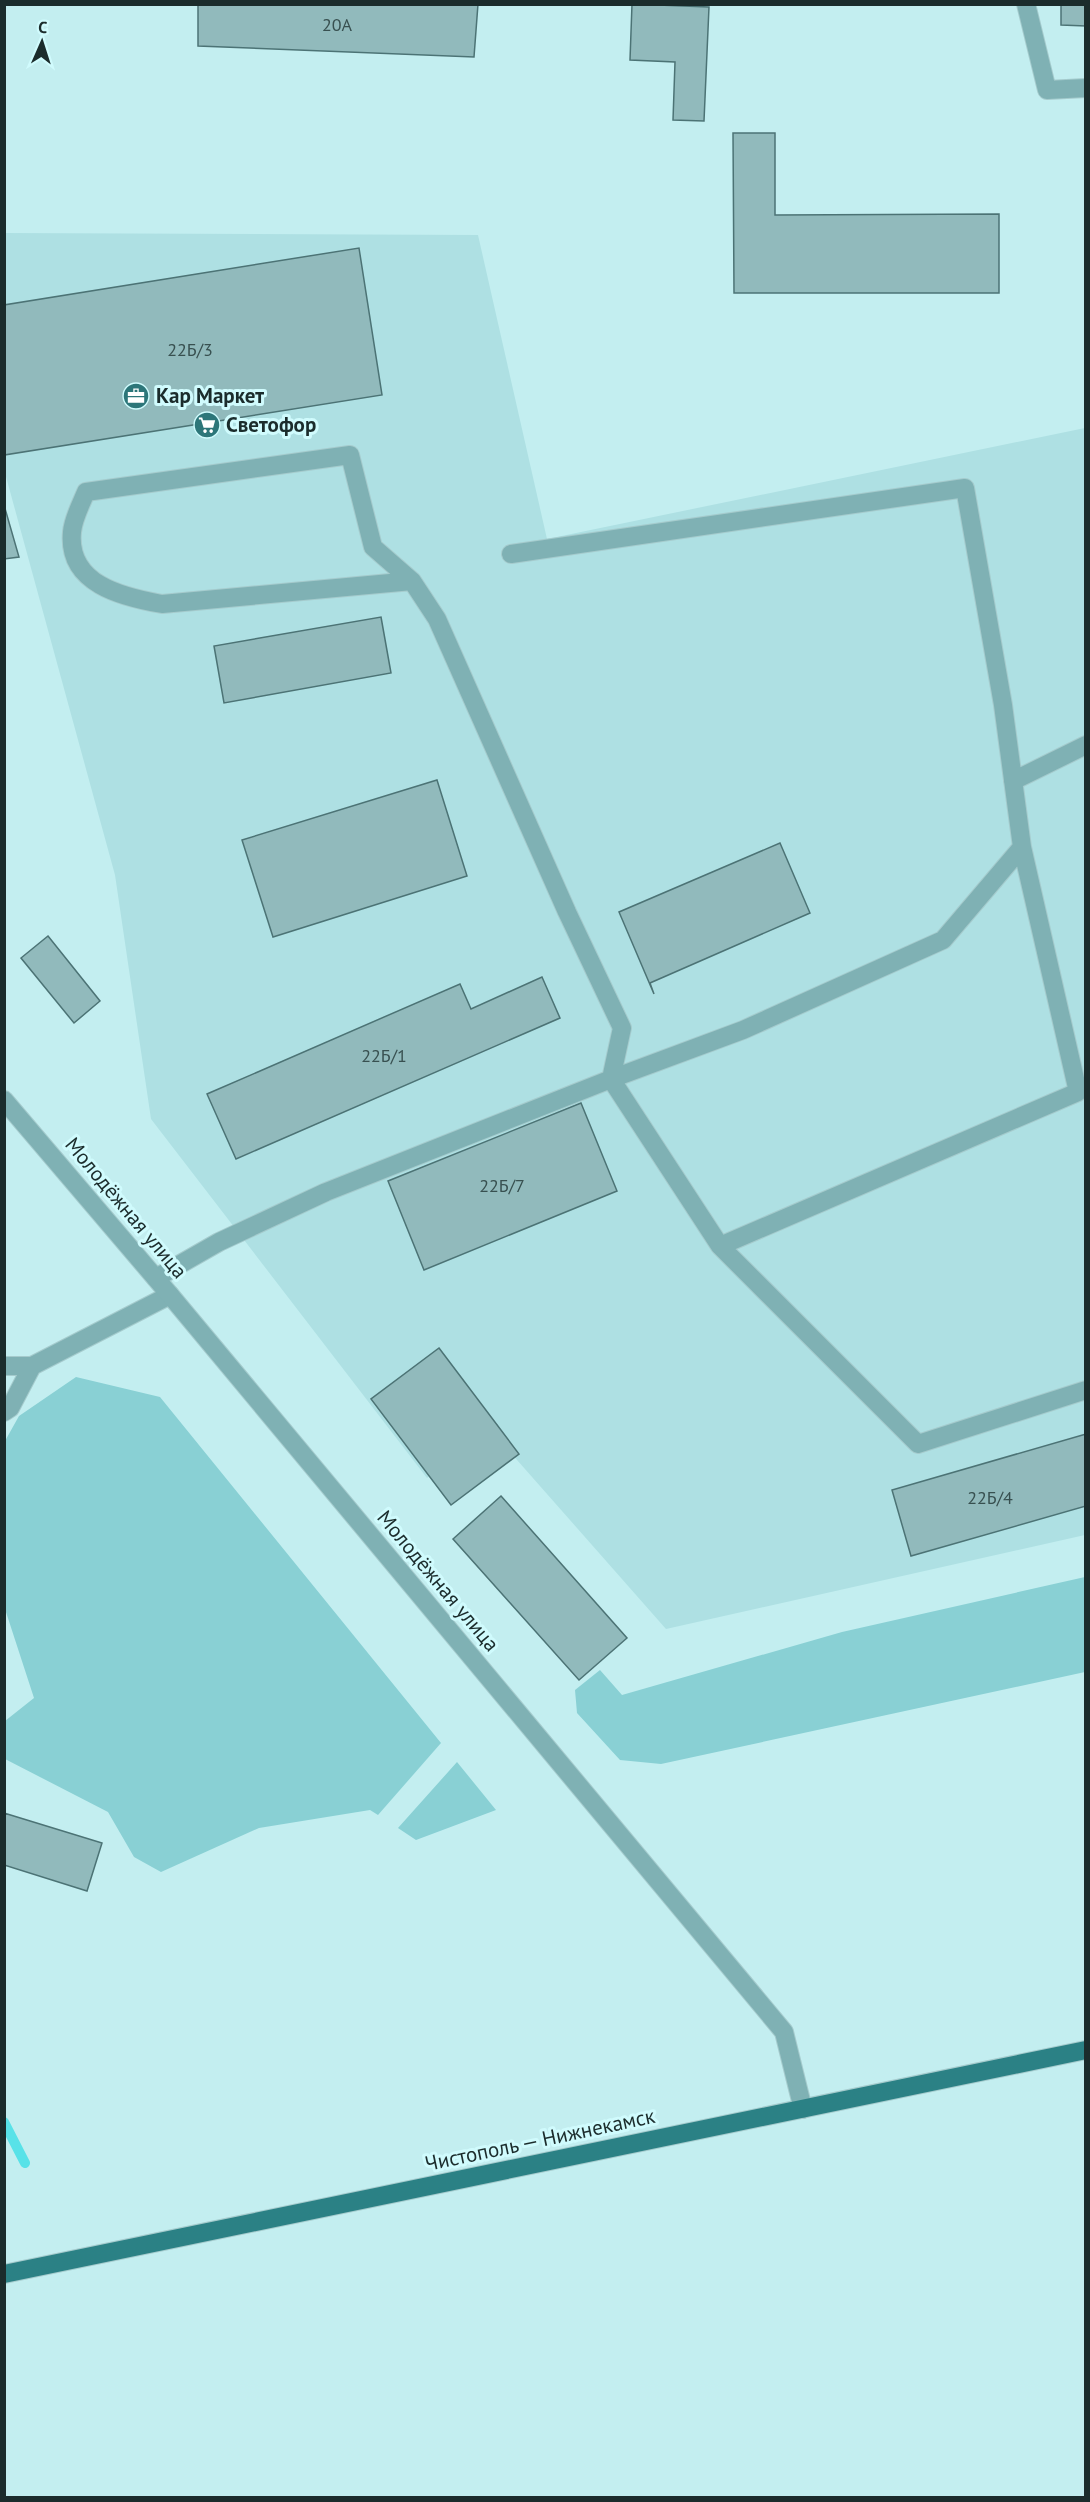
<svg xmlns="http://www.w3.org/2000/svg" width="1090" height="2502" font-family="'PT Sans',sans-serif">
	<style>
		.built { fill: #aee0e3 }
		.green { fill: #89d0d4 }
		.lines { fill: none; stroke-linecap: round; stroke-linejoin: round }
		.stream { stroke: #58e2e8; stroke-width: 10 }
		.building { fill: #91babc; stroke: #4c7375; stroke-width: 1.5 }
		.service-casing { stroke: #a5cbcd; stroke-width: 20 }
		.minor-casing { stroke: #a5cbcd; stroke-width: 20 }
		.primary-casing { stroke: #a5cbcd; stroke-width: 20 }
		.service { stroke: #7fb1b4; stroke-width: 18 }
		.minor { stroke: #7fb1b4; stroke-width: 18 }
		.primary { stroke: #2b8185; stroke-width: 18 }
		.labels { text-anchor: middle; stroke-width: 6; stroke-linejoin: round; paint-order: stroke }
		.number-label { font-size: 18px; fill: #385050 }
		.poi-label { font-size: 21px; font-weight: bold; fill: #1b2c2c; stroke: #d0fbfd; text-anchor: start }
		.street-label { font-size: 21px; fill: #1b2c2c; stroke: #d0fbfd }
	</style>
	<rect width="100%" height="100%" fill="#c3eef0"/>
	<path class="built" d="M4,233l474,2 69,304 538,-111v1107l-419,94 -178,-202 -61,51 -276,-359 -36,-244 -110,-402z"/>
	<path class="green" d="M76,1377l84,20 281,346 -63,72 -8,-5 -111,18 -98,44 -27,-15 -26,-45 -103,-53v-38l29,-23 -29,-89v-168l14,-25z
		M1085,1577v95l-424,92 -41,-4 -43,-47 -2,-23 25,-20 22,25 220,-63z
		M457,1762l39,48 -80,30 -18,-12z"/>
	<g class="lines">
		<path class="stream" d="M4,2122l21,41"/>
	</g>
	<path class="building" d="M198,4h280l-4,53 -276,-11z
		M632,4l77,3 -5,114 -31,-1 2,-58 -45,-2z
		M1061,4h25v22l-25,-1z
		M733,133h42v82l224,-1v79h-265z
		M359,248l23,147 -378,60v-150z
		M4,505l15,52 -15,2z
		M381,617l10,56 -167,30 -10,-57z
		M437,780l30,96 -194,61 -31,-97z
		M780,843l30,70 -160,70 4,11 -35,-82z
		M48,936l52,65 -26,22 -53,-65z
		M542,977l18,41 -324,141 -29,-65 253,-110 11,25z
		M581,1103l36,88 -193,79 -36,-89z
		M439,1348l80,106 -68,51 -80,-106z
		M1086,1434v72l-175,50 -19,-66z
		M501,1496l126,142 -48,42 -126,-141z
		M4,1813l98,30 -15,48 -83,-26z"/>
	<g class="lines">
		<defs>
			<path id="service" d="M1026,4l21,86 39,-2
				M412,581l-250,23c-40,-7 -95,-20 -90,-72 1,-13 9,-28 14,-40l264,-37 23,92 39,34 25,38 130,293 55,116 -11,51 109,167 358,-154 -56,-245
				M1013,781l73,-36
				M720,1246l198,198 168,-54
				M156,1278l63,-36 107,-50 285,-113 132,-49 200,-90 79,-93 -19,-142 -38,-217 -454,66
				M4,1366h28l138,-71
				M4,1412l6,-4 22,-42"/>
			<path id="minor" d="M4,1100l166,195 614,737 19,77"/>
			<path id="primary" d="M4,2274l1082,-224"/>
		</defs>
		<use href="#service" class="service-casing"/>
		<use href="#minor" class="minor-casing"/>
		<use href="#primary" class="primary-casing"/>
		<use href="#service" class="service"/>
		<use href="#minor" class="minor"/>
		<use href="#primary" class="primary"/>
	</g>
	<defs>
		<symbol id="office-disc" viewBox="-11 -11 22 22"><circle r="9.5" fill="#2c7679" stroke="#d0fbfd"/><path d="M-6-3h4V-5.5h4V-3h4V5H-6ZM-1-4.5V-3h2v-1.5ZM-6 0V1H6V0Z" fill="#fff"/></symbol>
		<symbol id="supermarket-disc" viewBox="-11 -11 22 22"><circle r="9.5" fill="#2c7679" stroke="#d0fbfd"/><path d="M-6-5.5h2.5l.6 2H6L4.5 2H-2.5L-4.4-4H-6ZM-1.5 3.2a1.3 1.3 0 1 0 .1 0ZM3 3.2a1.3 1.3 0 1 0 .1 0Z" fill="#fff"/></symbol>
	</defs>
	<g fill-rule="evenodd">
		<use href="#office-disc" x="121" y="381" width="30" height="30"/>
		<use href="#supermarket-disc" x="192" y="410" width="30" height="30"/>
	</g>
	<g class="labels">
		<g class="number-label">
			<text x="337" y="31">20А</text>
			<text x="190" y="356">22Б/3</text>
			<text x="384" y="1062">22Б/1</text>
			<text x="502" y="1192">22Б/7</text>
			<text x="990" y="1504">22Б/4</text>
		</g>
		<g class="poi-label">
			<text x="156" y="403">Кар Маркет</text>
			<text x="226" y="432">Светофор</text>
		</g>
		<g class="street-label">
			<text transform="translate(126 1208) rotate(50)" y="7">Молодёжная улица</text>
			<text transform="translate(438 1581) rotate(50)" y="7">Молодёжная улица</text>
			<text transform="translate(540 2140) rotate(-12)" y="7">Чистополь — Нижнекамск</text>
		</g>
	</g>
	<rect width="1090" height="2502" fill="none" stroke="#1b2c2c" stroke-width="12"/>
	<g transform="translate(42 42) rotate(3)" stroke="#d0fbfd" stroke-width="4.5" paint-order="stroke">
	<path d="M0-4.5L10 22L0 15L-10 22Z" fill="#1b2c2c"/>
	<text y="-9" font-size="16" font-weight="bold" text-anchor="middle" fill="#1b2c2c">С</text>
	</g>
</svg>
